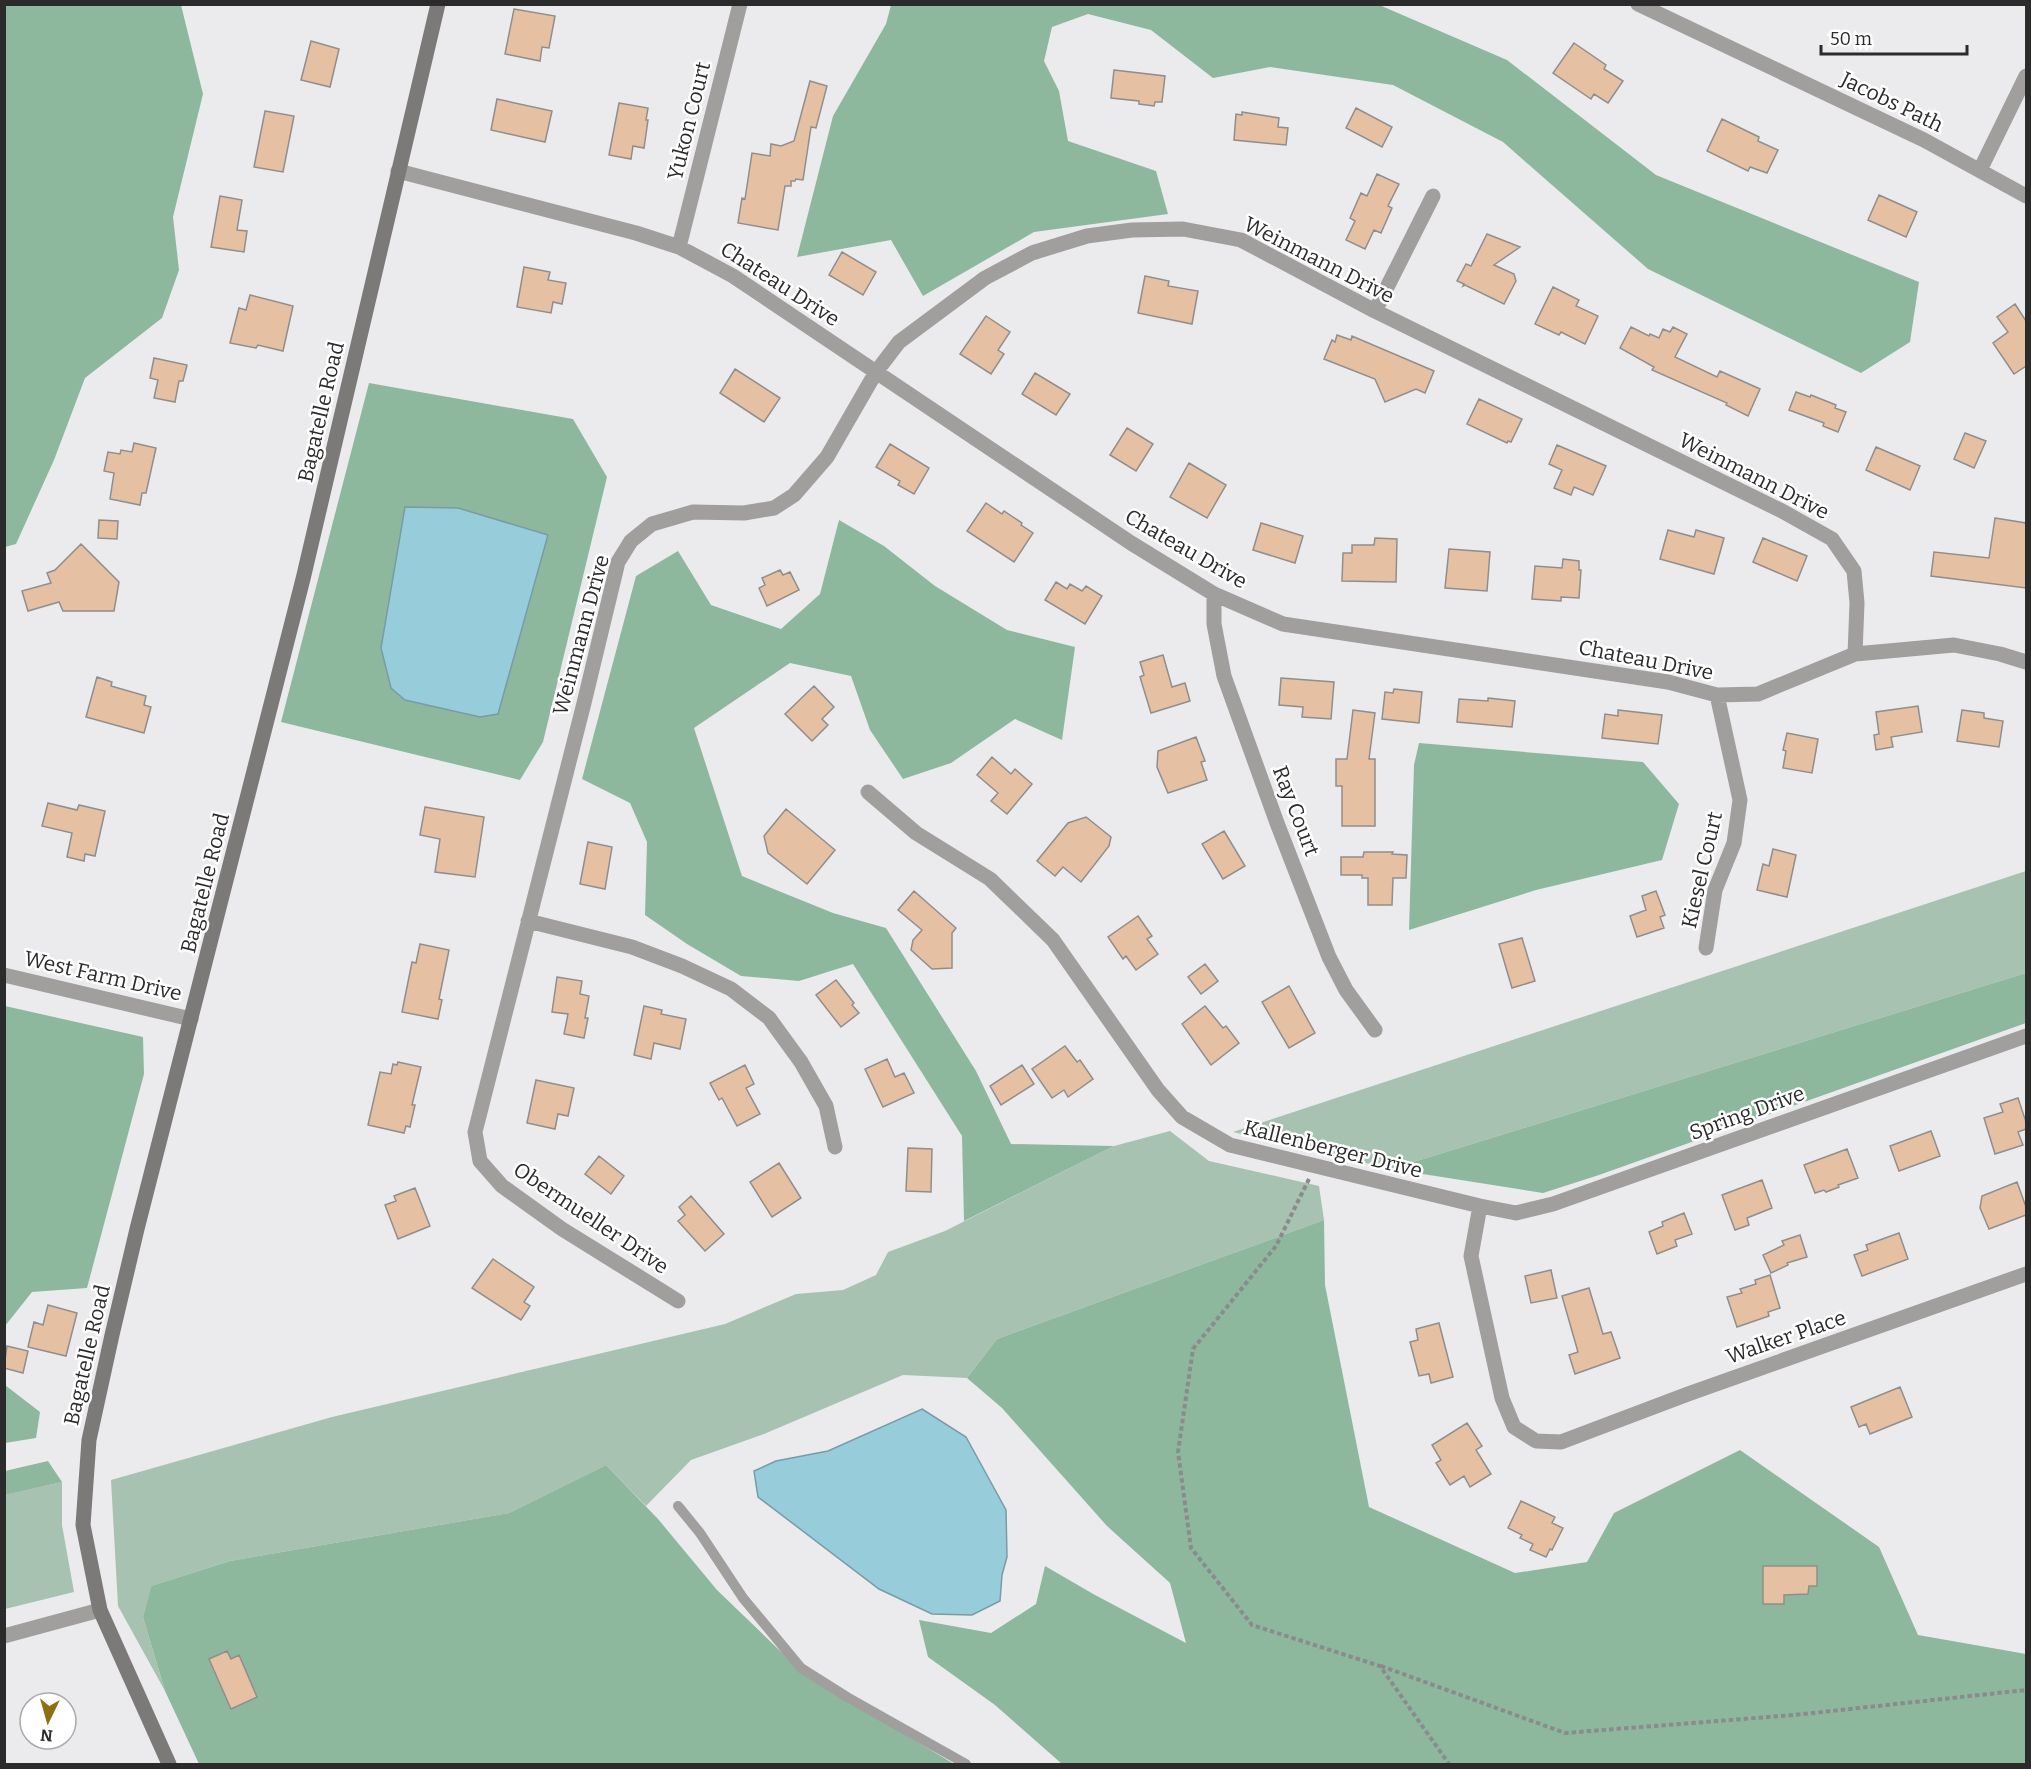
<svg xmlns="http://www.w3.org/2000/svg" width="2031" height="1769" font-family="Bitter,serif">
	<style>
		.green { fill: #a8c2b2 }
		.forest { fill: #8db89e; fill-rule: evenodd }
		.water { fill: #97cdda; stroke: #779ca6; stroke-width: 1.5 }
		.building { fill: #e6c0a3; stroke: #908e8c; stroke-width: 1.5 }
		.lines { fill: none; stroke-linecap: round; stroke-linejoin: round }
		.path { stroke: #8b8b8d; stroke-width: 4; stroke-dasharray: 4.5 3; stroke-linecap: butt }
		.lane { stroke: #a09f9e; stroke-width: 10 }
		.street { stroke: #a09f9e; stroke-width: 15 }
		.secondary { stroke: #7c7a79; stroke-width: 15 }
		.labels { text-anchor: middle; stroke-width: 5; stroke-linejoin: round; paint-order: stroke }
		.street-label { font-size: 21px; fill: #2b2b2c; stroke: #fff }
	</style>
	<rect width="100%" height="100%" fill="#ebebee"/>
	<path class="green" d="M2026,871v102l-635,196 -158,-37z
		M1170,1131l39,30 110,25 5,34 -327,119 -30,39 -64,-3 -139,59 -73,26 -45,46 -40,-41 -97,48 -279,48 -79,25 -8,31 22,74 -47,-85 -7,-126 221,-63 393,-93 71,-30 47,-4 33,-15 12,-23 57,-21 169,-85z
		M62,1482v43l12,67 -69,17 -1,-114z"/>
	<path class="forest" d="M5,4l176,1 22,89 -30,123 6,53 -17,48 -77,60 -31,82 -38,84 -11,3z
		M1377,4l130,56 149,115 263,107 -9,60 -49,31 -213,-104 -145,-127 -110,-57 -123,-18 -57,11 -62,-48 -63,-16 -36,13 -8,34 15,30 9,50 88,30 12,43 -134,18 -111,64 -32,-56 -94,17 36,-141 53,-92 5,-19z
		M369,383l204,36 34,58 -64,265 -23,38 -239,-58zM391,688l89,29 -75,-17z
		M839,520l45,26 51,40 72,44 68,17 -13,93 -47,-21 -64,44 -48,16 -33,-49 -19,-54 -61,-13 -96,65 48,148 91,37 53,15 90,143 35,73 103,2 -150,75 -2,-85 -109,-172 -54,17 -58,-5 -54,-32 -42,-29 2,-73 -17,-39 -48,-24 54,-203 42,-25 33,54 70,24 39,-35z
		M1419,743l224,19 36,42 -17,56 -126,30 -127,40 5,-165z
		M2026,973v50l-427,152 -56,18 -152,-24z
		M5,1006l138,31 1,37 -57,214 -55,4 -27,34z
		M1324,1220l1,65 44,222 146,66 72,-11 27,-49 126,-63 139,97 39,88 108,19v110h-964l-67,-59 -67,-48 -9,-37 72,13 45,-29 9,-38 50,29 91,48 -16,-60 -63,-57 -105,-118 -35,-30 30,-39z
		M5,1385l35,27 -4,26 -31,5z
		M48,1461l14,21 -57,13v-24z
		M606,1465l52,54 59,71 85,82 152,92h-755l-34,-73 -22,-74 8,-31 79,-25 279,-48z"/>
	<path class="water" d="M405,507l53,1 90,27 -50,179 -18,3 -75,-17 -14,-12 -10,-40z
		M922,1409l44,28 40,73 1,47 -5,18 -2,26 -28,14 -40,-1 -53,-25 -121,-92 -4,-26 22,-10 52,-10z"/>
	<path class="building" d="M514,9l41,7 -6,32 -7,-1 -2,14 -35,-7z
		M311,41l28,8 -9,38 -29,-7z
		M1574,43l32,22 -2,4 19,12 -15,22 -14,-9 -3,5 -38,-26z
		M1114,70l51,6 -3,26h-7l-1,4 -15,-2v-3l-28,-3z
		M810,81l17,5 -11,42 -5,-1 -8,53 -7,-1 -1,2h-4v5h-6l-7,44 -40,-7 4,-25 3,1 7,-46 18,3 1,-12 10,2 13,-5z
		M497,99l55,12 -7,31 -54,-12z
		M619,103l29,5 -2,12h2l-4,28 -11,-2 -2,13 -22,-4z
		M1356,108l36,19 -10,20 -36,-19z
		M265,111l29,5 -11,56 -29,-5z
		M1242,112l37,6 -1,9 10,1 -2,17 -52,-5 2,-26 6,1z
		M1722,119l37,18 -1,4 20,9 -11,23 -17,-6 -2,4 -41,-20z
		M1377,174l22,10 -11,22 4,2 -11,25 -7,-3 -9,19 -19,-9 9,-19 -5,-3 11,-25 6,3z
		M1879,195l38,17 -11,25 -38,-17z
		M220,196l22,4 -5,30 10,1 -3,21 -33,-5z
		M1487,234l33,13 -26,18 20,9 2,7 -12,23 -39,-19 -2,1 1,-2 -7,-3 9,-17 5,2z
		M842,252l34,20 -13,23 -34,-20z
		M524,267l26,5 -2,8 18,3 -4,21 -9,-2 -2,11 -34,-6z
		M1145,276l24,5 -1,5 30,5 -6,33 -54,-11z
		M1553,287l26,13 -3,6 22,10 -13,28 -24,-12 -2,3 -24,-11z
		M250,295l43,11 -10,45 -25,-6 -2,3 -26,-5 9,-35 7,2z
		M2015,304l11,17v45l-12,8 -21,-31 15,-11 -11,-15z
		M986,316l24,16 -12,18 6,4 -13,20 -31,-20z
		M1631,327l18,9 1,-2 9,4 4,-9 7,3 3,-5 14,7 -12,23 42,20 3,-6 40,18 -12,27 -22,-11 1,-2 -75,-33 2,-3 -34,-19z
		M1337,335l14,5 1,-4 82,35 -9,22 -9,-4 -31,13 -10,-23 -51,-20 8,-19 3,2z
		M154,358l33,7 -4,16h-4l-4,21 -21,-4 4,-18 -8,-2z
		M735,369l45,29 -16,24 -44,-29z
		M1035,373l35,21 -14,21 -34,-21z
		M1796,392l14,5 1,-2 25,10 -1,3 11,4 -8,20 -15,-6 1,-3 -35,-13z
		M1479,399l43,20 -11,23 -3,-1 -1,2 -40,-19z
		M1127,428l26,16 -17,27 -26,-16z
		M1965,433l21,8 -12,27 -20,-9z
		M134,443l22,5 -10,45h-4l-2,12 -30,-6 4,-26 -10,-2 4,-19 12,2 1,-4 11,2z
		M890,444l39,24 -15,26 -16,-9 2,-4 -24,-14z
		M1557,445l49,21 -13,29 -19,-8 -3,8 -17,-7 8,-18 -13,-6z
		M1876,447l44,19 -10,24 -44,-20z
		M1189,463l37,22 -19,33 -37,-21z
		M986,503l16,11 2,-3 18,12 -1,2 12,8 -19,29 -47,-31z
		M1995,518l31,5v65l-95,-12 3,-24 55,6z
		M99,520l19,1 -1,18 -19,-1z
		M1261,523l42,13 -8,27 -42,-13z
		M1668,530l26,7 2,-7 28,8 -10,36 -54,-15z
		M1375,538l22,1 -1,43 -54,-1 1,-28h9v-8h22z
		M1763,538l44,18 -10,25 -44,-19z
		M81,544l38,38 -5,29h-51l-4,-9 -31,9 -6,-20 29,-8 -4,-10 8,-3z
		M1449,549l41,3 -3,39 -42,-3z
		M1563,559l16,2v9h2l-2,28 -18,-1v4l-29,-2 3,-33 27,2z
		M780,570l3,5 7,-3 9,18 -32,16 -8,-18 6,-3 -3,-7z
		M1056,582l11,7 3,-5 12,7 4,-5 16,10 -17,28 -40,-24z
		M1163,655l9,32 13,-4 5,18 -39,12 -11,-36 4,-2 -4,-13z
		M97,677l15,5 -1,4 35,10 -2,9 7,2 -7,26 -58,-16z
		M1281,678l53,4 -3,37 -29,-2 1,-10 -24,-2z
		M814,686l20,21 -12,12 6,6 -16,16 -27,-27z
		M1394,689l28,3 -3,31 -37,-4 3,-27 8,1z
		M1488,698l27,3 -3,26 -55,-5 2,-23 29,2z
		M1918,706l4,26 -31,5 2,10 -17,3 -2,-15 5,-1 -3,-22z
		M1353,710l22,3 -6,46h6v67h-33v-40h-6v-27h11z
		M1618,710l44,5 -4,29 -56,-6 3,-24 13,2z
		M1962,710l22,3v5l19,3 -4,26 -42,-6z
		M1787,733l31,6 -6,34 -29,-5 3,-17 -3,-1z
		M1196,737l9,24 -4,1 6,18 -39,13 -11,-26 1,-16z
		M992,757l19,17 4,-5 17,15 -25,30 -16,-13 7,-8 -21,-18z
		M48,803l29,7 2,-5 26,6 -10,45 -10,-2 -1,7 -17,-4 5,-24 -30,-7z
		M425,807l59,10 -9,60 -40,-5 5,-33 -20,-4z
		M786,809l49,41 -28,34 -39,-31 -4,-17z
		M1086,817l25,20 -2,9 -28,36 -18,-15 -8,9 -18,-15 31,-38z
		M1224,831l21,35 -22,13 -21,-35z
		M588,842l24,5 -7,42 -25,-5z
		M1773,849l23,6 -9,42 -30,-7 6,-26 6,2z
		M1364,852h29l-1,2 15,1 -1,23h-13l-1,27h-24v-27h-6v-3h-21v-18h22z
		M914,891l42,37 -4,5v35l-20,1 -21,-19 2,-10 9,-10 -24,-20z
		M1656,891l9,24 -5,2 4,11 -27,9 -7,-21 16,-6 -4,-14z
		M1138,916l14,20 -5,3 11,15 -22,16 -10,-14 -3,3 -15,-22z
		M1522,938l13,43 -23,7 -13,-44z
		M420,944l29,6 -10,49 3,1 -4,19 -36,-7 10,-50 4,1z
		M1205,964l13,17 -17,13 -13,-17z
		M557,977l25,4 -2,13 9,2 -4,22h3l-4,20 -20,-4 4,-20 -16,-2z
		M836,980l18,23 -2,2 7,8 -18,14 -25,-32z
		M1289,986l26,47 -26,15 -27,-46z
		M644,1006l18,4 -1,4 25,5 -6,30 -26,-6 -3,16 -17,-4z
		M1205,1006l18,22 3,-2 13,17 -28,22 -29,-41z
		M1065,1046l12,16 3,-2 13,19 -25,18 -4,-7 -12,8 -20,-29z
		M887,1059l8,18 9,-4 10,20 -31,14 -18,-38z
		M398,1062l23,5 -9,38h3l-5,22 -4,-1 -2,7 -36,-8 12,-53 11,2 2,-10 4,1z
		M745,1065l9,19 -8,4 14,26 -23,12 -15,-28 -3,2 -9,-17z
		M1022,1065l12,19 -33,21 -11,-19z
		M536,1080l38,8 -6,28 -10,-2 -3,15 -28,-6z
		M2018,1098l8,24v7l-8,3 5,13 -28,9 -11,-36 19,-6 -3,-8z
		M1931,1131l9,25 -41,15 -9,-25z
		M908,1148l24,1 -1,43 -25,-1z
		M1847,1149l11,29 -20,7 1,2 -13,5 -2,-2 -9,3 -11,-28z
		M599,1156l25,20 -13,18 -26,-20z
		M779,1163l22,35 -29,19 -22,-35z
		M1762,1180l10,28 -25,10 2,7 -14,5 -13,-35z
		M2017,1182l9,25v8l-37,14 -9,-21 2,-12z
		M415,1188l15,38 -32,13 -13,-34 11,-4 -2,-5z
		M691,1196l33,38 -19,17 -27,-30 7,-6 -6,-8z
		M1684,1213l8,21 -17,6 2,6 -20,8 -8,-22 14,-6 -1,-4z
		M1899,1233l9,26 -46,17 -8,-21 14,-5 -2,-5z
		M1800,1235l7,22 -20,6 1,2 -17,8 -8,-18 21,-10 -2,-4z
		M493,1259l41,28 -10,15 6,4 -9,14 -49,-32z
		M1551,1270l6,28 -26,5 -6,-27z
		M1770,1275l10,33 -12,4 1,4 -32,11 -10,-30 15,-4 -2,-4 16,-5 -1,-4z
		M1589,1288l14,46 8,-2 9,26 -45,16 -6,-19 9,-3 -16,-56z
		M48,1305l29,8 -11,43 -38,-9 6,-25 9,3z
		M1439,1323l14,54 -22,6 -2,-9 -10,2 -9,-34 8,-2 -2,-11z
		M7,1346l21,5 -5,22 -19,-5z
		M1900,1387l12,30 -42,17 -4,-10 -7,3 -8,-20z
		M1467,1423l15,23 -6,4 15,24 -21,13 -6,-11 -14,9 -14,-22 5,-3 -9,-15z
		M1521,1501l34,16 -3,6 11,5 -11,22 -2,-1 -4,8 -16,-7 3,-6 -13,-6 2,-3 -14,-7z
		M1763,1566h54v20h-8l-1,8 -24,1v9h-21z
		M227,1651l4,8 8,-4 18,42 -26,12 -22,-50z"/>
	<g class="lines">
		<path class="path" d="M1309,1179l-33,67 -83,103 -15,103 13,96 61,77 128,41 69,98
			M1381,1666l184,67 229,-18 232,-25"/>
		<path class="lane" d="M678,1506l22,27 43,65 58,70 46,29 119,67"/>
		<path class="street" d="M1638,4l286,136 102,56
			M1980,170l46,-94
			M398,171l238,62 43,14 54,29 398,267 83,51 69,30 385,58 49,13 41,-1 97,-40 99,-9 46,9 26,8
			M679,247l61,-243
			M1375,311l58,-115
			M1214,594v30l10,52 53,147 52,134 17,33 29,40
			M868,792l48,41 74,46 63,61 105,150 24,27 48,28 250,61 -9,50 31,142 12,29 22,14 25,1 127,-48 338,-120
			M528,921l104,26 50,19 49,23 38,29 32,44 25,44 9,41
			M1706,948l9,-58 19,-47 6,-43 -23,-105
			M4,975l187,44
			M1480,1206l36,7 37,-9 473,-168
			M678,1301l-116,-72 -60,-43 -22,-25 -5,-29 109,-429 34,-141 13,-21 21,-17 41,-12 51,1 30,-5 20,-13 33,-38 49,-85 23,-30 86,-64 47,-25 55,-17 45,-6 51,-1 58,11 134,71 407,200 50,28 22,32 3,32 -2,51
			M4,1636l96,-26"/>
		<path class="secondary" d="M169,1764l-69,-154 -17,-85 6,-85 23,-105 25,-106 166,-650 135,-575"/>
	</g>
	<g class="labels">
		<g class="street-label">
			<text transform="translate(1892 102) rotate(26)" y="7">Jacobs Path</text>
			<text transform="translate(689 121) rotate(-76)" y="7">Yukon Court</text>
			<text transform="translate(1319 260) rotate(27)" y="7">Weinmann Drive</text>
			<text transform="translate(780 284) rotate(33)" y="7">Chateau Drive</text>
			<text transform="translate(321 412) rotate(-77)" y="7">Bagatelle Road</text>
			<text transform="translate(1754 476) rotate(27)" y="7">Weinmann Drive</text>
			<text transform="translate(1186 549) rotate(30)" y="7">Chateau Drive</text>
			<text transform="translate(581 635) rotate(-75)" y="7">Weinmann Drive</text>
			<text transform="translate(1646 660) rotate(11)" y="7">Chateau Drive</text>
			<text transform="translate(1296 811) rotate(69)" y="7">Ray Court</text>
			<text transform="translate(1702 870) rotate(-77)" y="7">Kiesel Court</text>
			<text transform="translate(205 883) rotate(-76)" y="7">Bagatelle Road</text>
			<text transform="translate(103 976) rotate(13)" y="7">West Farm Drive</text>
			<text transform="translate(1747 1113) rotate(-20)" y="7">Spring Drive</text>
			<text transform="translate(1333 1149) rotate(14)" y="7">Kallenberger Drive</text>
			<text transform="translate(591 1218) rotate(34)" y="7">Obermueller Drive</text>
			<text transform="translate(1786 1337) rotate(-19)" y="7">Walker Place</text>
			<text transform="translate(87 1355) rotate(-77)" y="7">Bagatelle Road</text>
		</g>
	</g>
	<rect width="2031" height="1769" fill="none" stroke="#2b2b2c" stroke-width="12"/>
	<g transform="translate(48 1721) rotate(185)"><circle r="28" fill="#ffffff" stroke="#aaaaab" stroke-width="1.5"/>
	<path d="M0-4.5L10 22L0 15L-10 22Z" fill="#8e6f12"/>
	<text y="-9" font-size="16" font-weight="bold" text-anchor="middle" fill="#2b2b2c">N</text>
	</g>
	<path d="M1821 45v9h146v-9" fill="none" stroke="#2b2b2c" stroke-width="3"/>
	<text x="1830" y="45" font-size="18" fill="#2b2b2c" stroke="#ffffff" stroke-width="4.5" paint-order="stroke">50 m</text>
</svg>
